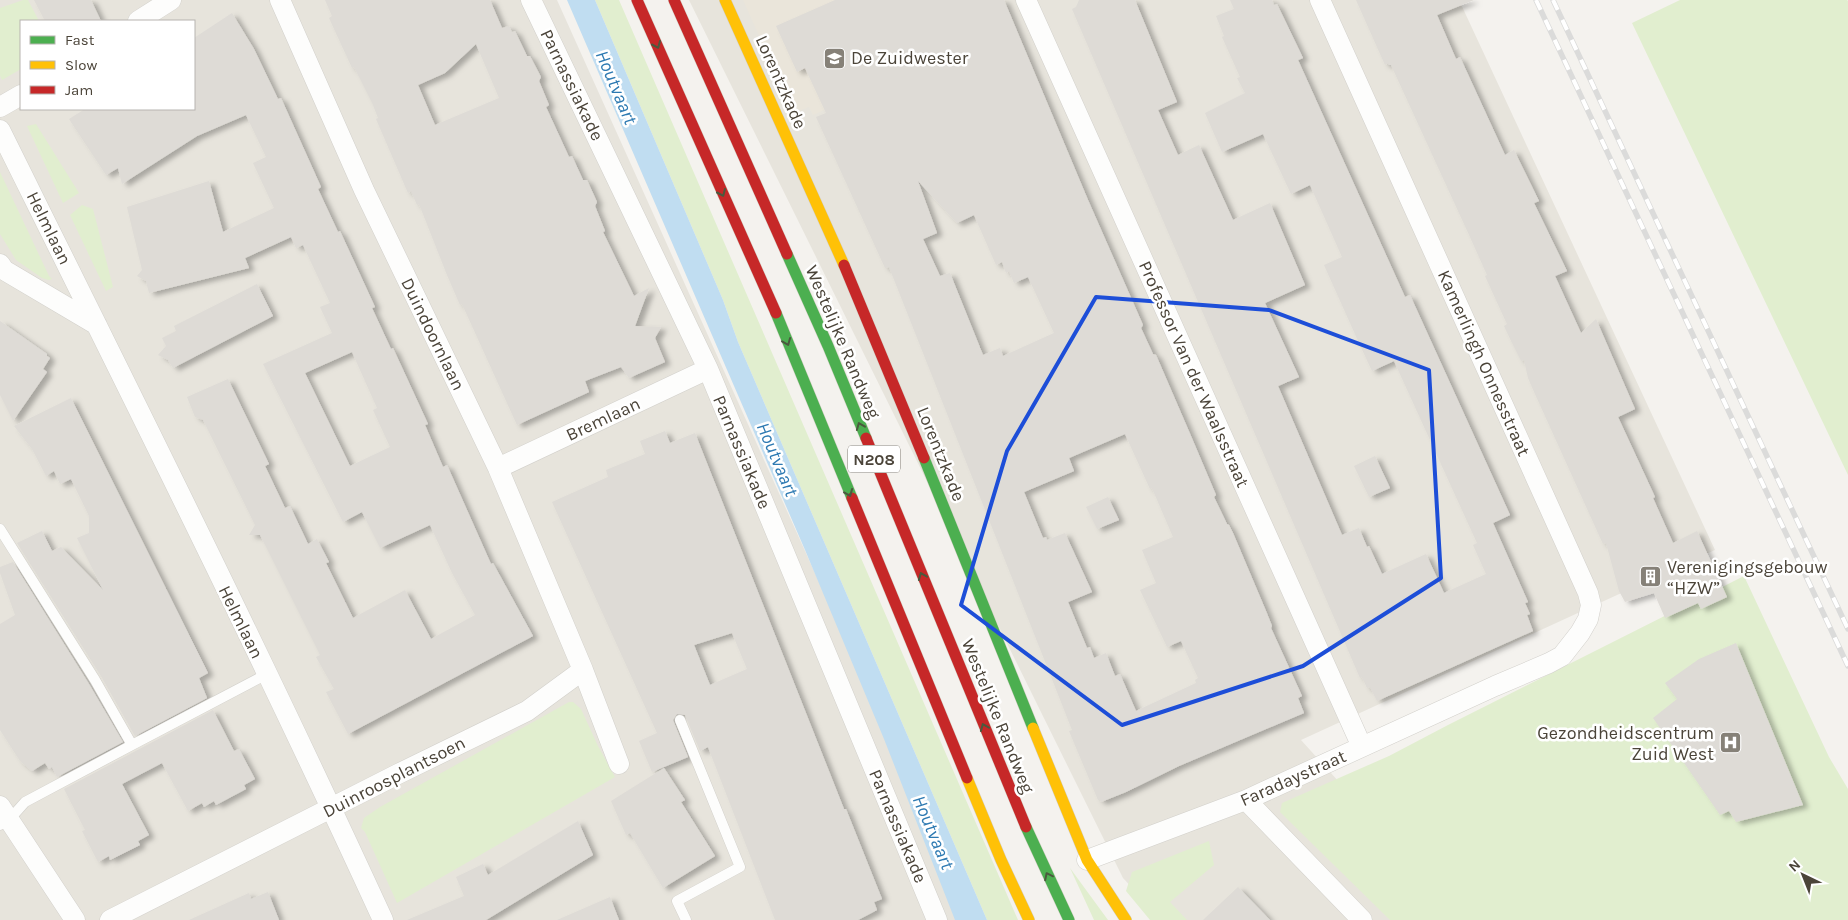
<svg xmlns="http://www.w3.org/2000/svg" width="1848" height="920" font-family="Karla,sans-serif">
	<style>
		.residential { fill: #e7e4dc; fill-rule: evenodd }
		.education { fill: #eae5da }
		.green { fill: #e1eecf }
		.water { fill: #c0ddf1 }
		.building { fill: #dedbd6; fill-rule: evenodd; filter: url(#shadow) }
		.lines { fill: none; stroke-linecap: round; stroke-linejoin: round }
		.lane-casing { stroke: #d2d0cb; stroke-width: 11 }
		.street-casing { stroke: #d2d0cb; stroke-width: 21 }
		.fast-casing { stroke: #d3cfc5; stroke-width: 12 }
		.slow-casing { stroke: #d3cfc5; stroke-width: 12 }
		.jam-casing { stroke: #d3cfc5; stroke-width: 12 }
		.lane { stroke: #fdfdfc; stroke-width: 10 }
		.street { stroke: #fdfdfc; stroke-width: 20 }
		.fast { stroke: #4caf50; stroke-width: 11 }
		.slow { stroke: #ffc107; stroke-width: 11 }
		.jam { stroke: #c62828; stroke-width: 11 }
		.rail-casing { stroke: #dbdbda; stroke-width: 5.5 }
		.rail { stroke: #fff; stroke-width: 4; stroke-dasharray: 11; stroke-linecap: butt }
		.oneway { stroke: #4b593e }
		.marked { fill: none; stroke: #1d4ed8; stroke-width: 4; stroke-linejoin: round }
		.labels { text-anchor: middle; stroke-width: 5; stroke-linejoin: round; paint-order: stroke }
		.shield { fill: #fff; stroke: #817c74; stroke-width: 1 }
		.shield-label { font-size: 16px; font-weight: bold; fill: #4b4439 }
		.poi-label { font-size: 18px; fill: #4b4439; stroke: #fff; text-anchor: start }
		.street-label { font-size: 18px; fill: #4b4439; stroke: #fff }
		.water-label { font-size: 19px; font-style: italic; fill: #2e7ab2; stroke: #fff }
	</style>
	<defs>
		<filter id="shadow"><feDropShadow dx="5.5" dy="3" stdDeviation="2.5" flood-color="#0004"/></filter>
	</defs>
	<rect width="100%" height="100%" fill="#f4f2ee"/>
	<path class="residential" d="M0,0h557l402,893 17,27h-976zM21,21h173v88h-173z
		M689,0h770l256,550 -414,190 163,180h-302l-39,-42z"/>
	<path class="education" d="M743,0h249l-84,73 -95,42 -4,-8 -15,6z"/>
	<path class="green" d="M23,0h5l11,21h-18v48l-19,11 -2,-4v-68z
		M595,0h24l399,920h-31l-249,-578 -15,-42z
		M1680,0h167l1,1v474l-216,-452z
		M36,124l43,69 -16,10 -36,-77z
		M0,172l49,104 3,3 -4,1 -6,-2 -26,-18 -16,-26z
		M82,205l11,4 20,78 -7,4 -36,-76z
		M1744,576l85,181 19,32v131h-458l-110,-108 2,-9 107,-47 59,-31z
		M569,702h4l8,7 17,37 17,31 -218,126 -32,-71 -4,-4 3,-10 16,-11z
		M1209,841l5,24 -44,37 17,18h-37l-24,-29 6,-19z
		M1070,868l38,52h-14z"/>
	<path class="water" d="M567,0h28l128,300 15,42 249,578h-32l-71,-181 -79,-189z"/>
	<path class="building" d="M34,0h57l10,21h-56z
		M325,0h165l12,28 7,-2 3,6 3,-1 12,25h3l11,21 -2,4 10,24 -3,2 23,50 3,-1 11,24h4l10,22 -2,4 10,25 -2,1 31,64 15,-8 -14,38 26,1 -6,11 10,24 -36,16 -8,-11 -36,14 4,11 -72,33 -55,-121 -2,1 -13,-30 -28,-71 -2,1 -6,-14 -3,2 -32,-74 2,-1 -5,-13 -19,-38 -2,1 -23,-50 3,-2zM476,44l23,54 -64,27 -17,-40 27,-12z
		M835,0h169l84,200 55,125 -2,3 12,26 3,1 35,81 25,59 -2,2 13,27 2,1 4,8 33,78 6,15 -1,2 31,68 -4,2 6,15 -125,53 -53,26 -25,10 -1,-2h-2l-29,-69 3,-1 -24,-61 -159,-402 -4,1 -69,-151 10,-4 -21,-45 -8,4 -21,-46zM918,181l39,42 17,-8 22,50 6,-3 4,11 3,-2 5,12 14,-6 26,56 -51,23 -3,-8 -17,7 -33,-82 -10,3 -17,-37 14,-6zM1125,434l25,55 2,-1 21,49 -31,13 14,33 -16,7 27,57 14,-6 17,37 -3,2 1,3 -60,28 -16,-37 -5,2 -9,-23 -12,5 -4,-11 -3,1 -19,-46 24,-10 -27,-59 -18,7 -1,-3 -3,1 -19,-46 50,-21 -5,-13z
		M1079,0h56l42,102 -19,8 20,45 21,-10 34,75 37,-17 35,82 -40,18 34,74 -21,9 64,149 17,-7 8,19 2,-1 13,28 44,-20 18,39 42,-19 -13,-29 4,-2 -83,-182 -22,10 -13,-28 -35,-78 18,-8 -32,-72 -19,9 -28,-60 -41,18 -17,-39 40,-20 -8,-15 3,-1 -18,-40 2,-1 -8,-20 18,-7 -4,-9h42l2,5 3,-1 26,54 -5,2 107,237 5,-2 100,220 -17,8 35,79 -3,1 5,11 -3,1 6,16 -156,70 -7,-14 -3,1 -5,-11 -2,1 -288,-669 4,-2z
		M1356,0h118l-37,15 19,44 4,-2 45,98 9,-5 25,51 -5,2 33,68 -12,5 26,57 15,-14 39,90 -17,8 37,80 -2,1 20,45 24,-12 30,66 -26,12 -3,-6 -33,15 -11,-25 -29,9 -6,-11 -13,-48 -3,1 -68,-150 -7,-16 -4,-18 -3,1 -9,-18 -8,-17 3,-2 -1,-2 -21,-46 2,-1 -17,-38 -79,-172h-2l-1,-2 -3,2z
		M232,13l22,36 24,50 3,-1 40,89 -3,2 20,43 2,-1 35,76 -3,1 19,41 2,-1 35,76 -3,1 18,42 4,-2 44,99 2,-1 40,73 -185,98 -22,-42 8,-3 -18,-32 4,-2 -60,-120h-11l6,-10 -52,-105 -8,-3 -8,-20 41,-18 41,85 -4,2 20,42 5,-2 18,38 9,-5 12,23 -3,1 27,55 52,-28 26,49 44,-24 -23,-42 -22,-48 -50,23 -18,-36 -19,10 -80,-158 69,-31 -12,-26 10,-4 -27,-58 -7,3 -5,-11 -46,21 4,10 -100,25 -3,-12 -9,-5 5,-6 -15,-63 82,-26 14,51 51,-24 -21,-45 13,-6 -20,-42 -49,21 -75,48 -4,-16 -12,7 -37,-56 16,-10h109v-71zM352,352l25,56 -4,2 17,37 -40,19 -45,-93z
		M257,284l16,32 -100,52 -5,-8 -10,-5 8,-9 -4,-8 14,-7 -2,-5z
		M0,321l47,33v2l3,2 -7,11 4,3 -34,49 -13,-26z
		M71,398l137,275 -9,5 8,20 -72,38 -34,-60 -84,-133 25,-12 10,20 9,-4 42,43 -26,-52 12,-5v-17l-18,-37 -11,5 -6,-13 -8,5 -14,-27 -18,-23z
		M665,431l5,12 25,-10 149,376h2l36,90 -8,3 3,8 -19,10h-83l-67,-173 -8,4 -15,-36 -8,-1 -4,6 15,37 -36,15 -13,-31 18,-8 -105,-231 56,-25 -2,-7 39,-16 -5,-13zM732,633l15,36 -37,16 -16,-40z
		M1375,456l15,32 -21,9 -15,-31z
		M1108,497l11,23 -22,9 -11,-22z
		M13,562l76,122 34,58 -66,35 -5,-10 -3,2 -4,-6 -13,8 -12,-10 -20,-31v-106l15,-9 -15,-42v-6z
		M1736,643l67,162 -67,17 -7,-11 -9,4 -67,-97 24,-19 -12,-16 34,-24z
		M213,710l21,41 5,-2 16,30 -11,6 2,4 -30,16 -2,-4 -10,6 -2,-4 -14,8 -26,-48 -40,21 27,51 -11,6 2,4 -30,15 -1,-4 -11,6 -16,-31 3,-1 -21,-41z
		M664,768l21,32 -4,2 34,54 -52,32 -33,-55 -4,2 -15,-34z
		M578,821l15,34 -107,65h-79l57,-24 -8,-19 27,-13 5,11z
		M1238,887l32,33h-67z
		M268,892l11,28h-90l60,-27 2,6z
		M610,897l9,23h-62z"/>
	<g class="lines">
		<defs>
			<path id="lane" d="M0,529l95,151 37,65 135,-71
				M680,720l60,147 -63,34 9,19
				M0,825l9,-5 16,-18 107,-57"/>
			<path id="street" d="M280,0l84,190 134,278 85,202 36,94
				M531,0l177,369 229,551
				M1026,0l336,747
				M138,21l33,-21
				M0,107l21,-12
				M0,130c130,262 261,524 383,790
				M0,264l4,6 93,55
				M498,468l210,-99
				M1246,800l116,120
				M0,806l75,114
				M1087,860l159,-60 249,-114 54,-23 13,-7 18,-23 8,-14 3,-14 -3,-12 -268,-593
				M110,920l288,-146 129,-63 56,-41"/>
			<path id="fast" d="M787,254l41,92 38,92
				M776,313l76,185
				M924,458l109,270
				M1026,827l43,93"/>
			<path id="slow" d="M725,0l119,265
				M1033,728l54,132 39,60
				M967,778l34,82 28,60"/>
			<path id="jam" d="M637,0l139,313
				M674,0l113,254
				M844,265l80,193
				M866,438l160,389
				M852,498l115,280"/>
		</defs>
		<use href="#lane" class="lane-casing"/>
		<use href="#street" class="street-casing"/>
		<use href="#fast" class="fast-casing"/>
		<use href="#slow" class="slow-casing"/>
		<use href="#jam" class="jam-casing"/>
		<use href="#lane" class="lane"/>
		<use href="#street" class="street"/>
		<use href="#fast" class="fast"/>
		<use href="#slow" class="slow"/>
		<use href="#jam" class="jam"/>
		<defs>
			<path id="rail" d="M1536,0l312,666
				M1553,0l295,629"/>
		</defs>
		<use href="#rail" class="rail-casing"/>
		<use href="#rail" class="rail"/>
	</g>
	<defs><path id="oneway-chevron" d="M-2-3.5L2.5 0L-2 3.5" fill="none" stroke-width="1.6" stroke-linecap="round" stroke-linejoin="round" transform="scale(1.25)"/></defs>
	<g class="oneway">
		<use href="#oneway-chevron" transform="translate(657 45) rotate(66)"/>
		<use href="#oneway-chevron" transform="translate(722 193) rotate(66)"/>
		<use href="#oneway-chevron" transform="translate(787 342) rotate(68)"/>
		<use href="#oneway-chevron" transform="translate(860 426) rotate(-112)"/>
		<use href="#oneway-chevron" transform="translate(849 493) rotate(68)"/>
		<use href="#oneway-chevron" transform="translate(922 576) rotate(-112)"/>
		<use href="#oneway-chevron" transform="translate(984 727) rotate(-112)"/>
		<use href="#oneway-chevron" transform="translate(1048 876) rotate(-116)"/>
	</g>
	<path class="marked" d="M1096,297l173,13 160,60 12,208 -138,88 -181,59 -161,-120 46,-154z"/>
	<defs>
		<symbol id="school-square" viewBox="-11 -11 22 22"><rect x="-9" y="-9" width="18" height="18" rx="4" fill="#868178" stroke="#fff"/><path d="M0-5L7-2L0 1L-7-2ZM-4 1L0 2.5L4 1V4Q0 6-4 4Z" fill="#fff"/></symbol>
		<symbol id="building-square" viewBox="-11 -11 22 22"><rect x="-9" y="-9" width="18" height="18" rx="4" fill="#868178" stroke="#fff"/><path d="M-4-6H4V6H1V3H-1V6H-4ZM-2.5-4.3h1.7v1.8h-1.7ZM.8-4.3h1.7v1.8H.8ZM-2.5-1h1.7V.8h-1.7ZM.8-1h1.7V.8H.8Z" fill="#fff"/></symbol>
		<symbol id="hospital-square" viewBox="-11 -11 22 22"><rect x="-9" y="-9" width="18" height="18" rx="4" fill="#868178" stroke="#fff"/><path d="M-5-5h3v3.5h4V-5h3V5h-3V1.5h-4V5h-3Z" fill="#fff"/></symbol>
	</defs>
	<g fill-rule="evenodd">
		<use href="#school-square" x="822" y="46" width="25" height="25"/>
		<use href="#building-square" x="1638" y="564" width="25" height="25"/>
		<use href="#hospital-square" x="1718" y="730" width="25" height="25"/>
	</g>
	<g class="labels">
		<rect class="shield" x="848" y="445.5" width="52" height="27" rx="4"/>
		<g class="shield-label">
			<text x="874" y="465">N208</text>
		</g>
		<g class="poi-label">
			<text x="851" y="64">De Zuidwester</text>
			<text x="1667" y="573">Verenigingsgebouw<tspan x="1667" dy="21">“HZW”</tspan></text>
			<text x="1714" y="739" text-anchor="end">Gezondheidscentrum<tspan x="1714" dy="21">Zuid West</tspan></text>
		</g>
		<g class="street-label">
			<text transform="translate(781 82) rotate(66)" y="6">Lorentzkade</text>
			<text transform="translate(572 85) rotate(64)" y="6">Parnassiakade</text>
			<text transform="translate(49 228) rotate(64)" y="6">Helmlaan</text>
			<text transform="translate(433 334) rotate(64)" y="6">Duindoornlaan</text>
			<text transform="translate(843 342) rotate(67)" y="6">Westelijke Randweg</text>
			<text transform="translate(1484 363) rotate(66)" y="6">Kamerlingh Onnesstraat</text>
			<text transform="translate(1194 374) rotate(66)" y="6">Professor Van der Waalsstraat</text>
			<text transform="translate(603 419) rotate(-25)" y="6">Bremlaan</text>
			<text transform="translate(742 452) rotate(67)" y="6">Parnassiakade</text>
			<text transform="translate(941 454) rotate(68)" y="6">Lorentzkade</text>
			<text transform="translate(241 622) rotate(64)" y="6">Helmlaan</text>
			<text transform="translate(998 716) rotate(68)" y="6">Westelijke Randweg</text>
			<text transform="translate(394 777) rotate(-27)" y="6">Duinroosplantsoen</text>
			<text transform="translate(1293 778) rotate(-24)" y="6">Faradaystraat</text>
			<text transform="translate(898 826) rotate(67)" y="6">Parnassiakade</text>
		</g>
		<g class="water-label">
			<text transform="translate(617 87) rotate(67)" y="7">Houtvaart</text>
			<text transform="translate(778 459) rotate(67)" y="7">Houtvaart</text>
			<text transform="translate(934 832) rotate(67)" y="7">Houtvaart</text>
		</g>
	</g>
	<rect x="20" y="20" width="175" height="90" fill="#ffffff" stroke="#b7b4b0"/>
	<rect x="30" y="36" width="25" height="8" fill="#4caf50" stroke="#b7b4b0"/>
	<text x="65" y="45" font-size="15" fill="#4b4439">Fast</text>
	<rect x="30" y="61" width="25" height="8" fill="#ffc107" stroke="#b7b4b0"/>
	<text x="65" y="70" font-size="15" fill="#4b4439">Slow</text>
	<rect x="30" y="86" width="25" height="8" fill="#c62828" stroke="#b7b4b0"/>
	<text x="65" y="95" font-size="15" fill="#4b4439">Jam</text>
	<g transform="translate(1803 875) rotate(317)" stroke="#ffffff" stroke-width="4" paint-order="stroke">
	<path d="M0-4L9 19L0 12L-9 19Z" fill="#4b4439"/>
	<text y="-8" font-size="14" font-weight="bold" text-anchor="middle" fill="#4b4439">N</text>
	</g>
</svg>
